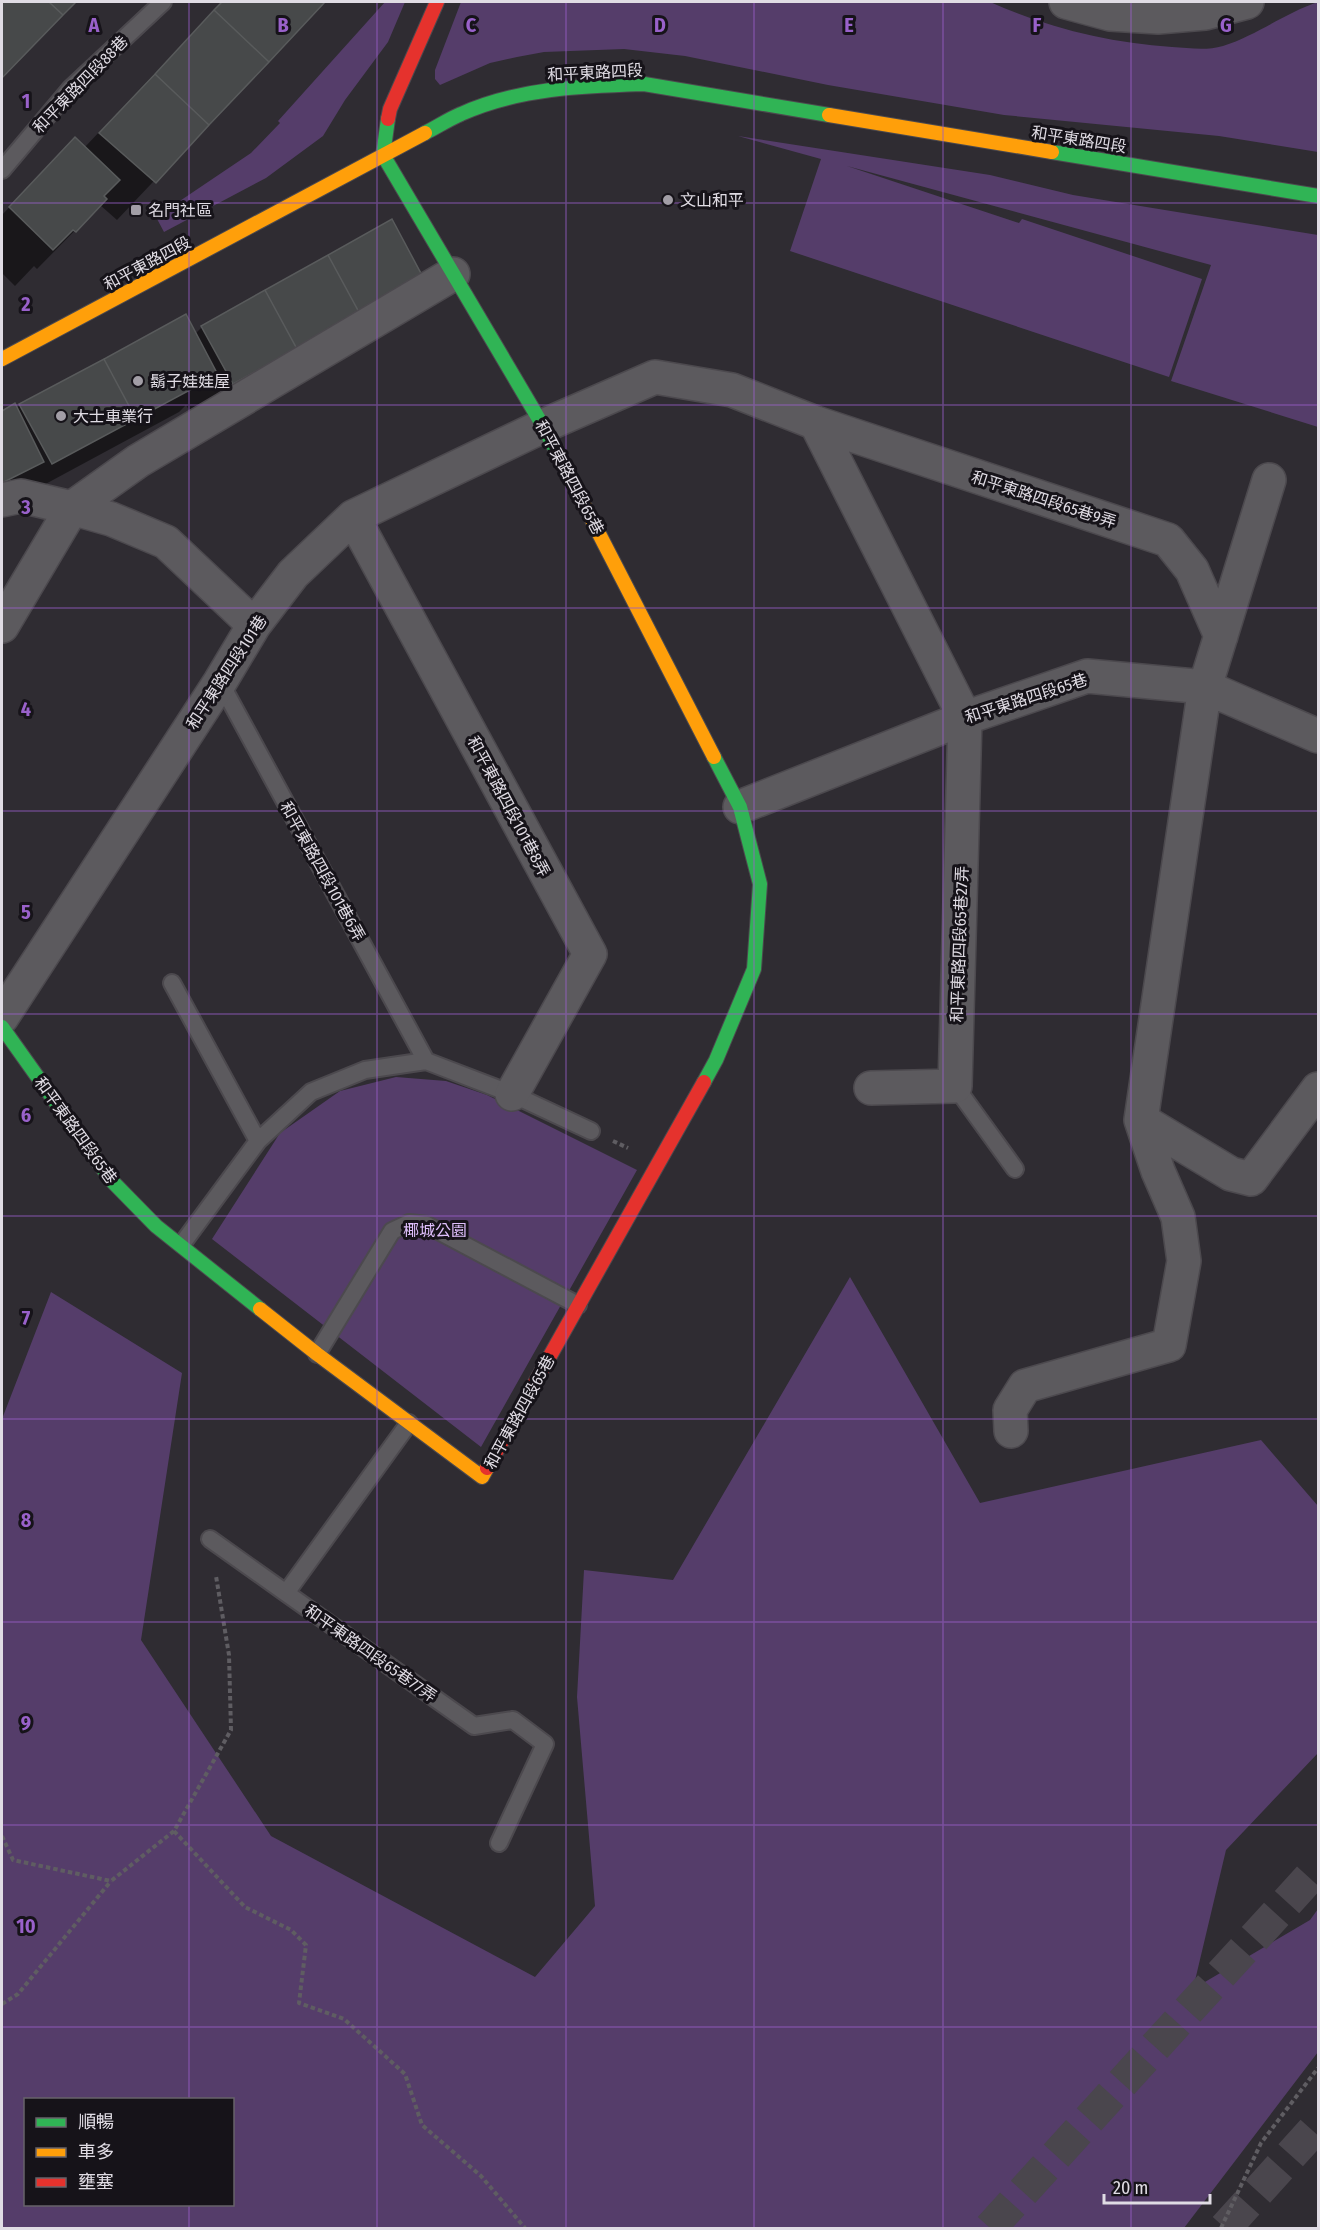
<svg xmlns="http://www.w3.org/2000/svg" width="1320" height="2230" font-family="'Fira Sans Condensed','Noto Sans TC',sans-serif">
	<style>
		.green { fill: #553d6a; fill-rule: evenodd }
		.shadow { fill: #0007 }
		.building { fill: #47494a; stroke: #595b5c; stroke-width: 1.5 }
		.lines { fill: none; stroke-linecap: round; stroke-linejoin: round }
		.highway-tunnel { stroke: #4a464d; stroke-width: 33; stroke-dasharray: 33 16; stroke-linecap: butt }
		.lane-casing { stroke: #4c494e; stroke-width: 20 }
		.street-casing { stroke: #4c494e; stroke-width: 36 }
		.fast-casing { stroke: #4c494e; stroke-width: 16 }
		.slow-casing { stroke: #4c494e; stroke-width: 16 }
		.jam-casing { stroke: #4c494e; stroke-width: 16 }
		.path { stroke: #5f5d62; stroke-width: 4; stroke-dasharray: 4.5 3; stroke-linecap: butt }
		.lane { stroke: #5c5a5e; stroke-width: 16 }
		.street { stroke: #5c5a5e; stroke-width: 33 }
		.fast { stroke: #30b455; stroke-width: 14 }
		.slow { stroke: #ff9f0a; stroke-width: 14 }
		.jam { stroke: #e5322d; stroke-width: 14 }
		.grid { fill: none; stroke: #9961ca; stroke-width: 1.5; stroke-opacity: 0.55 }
		.poi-dot { fill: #a29ea6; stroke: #161319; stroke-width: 2 }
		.labels { text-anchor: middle; stroke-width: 6; stroke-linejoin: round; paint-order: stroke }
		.street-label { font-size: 16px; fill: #e0dce4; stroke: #161319 }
		.poi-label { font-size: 16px; fill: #e0dce4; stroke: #161319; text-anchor: start }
		.park-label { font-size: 16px; fill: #dfbffc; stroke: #161319 }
		.grid-label { font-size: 20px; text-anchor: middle; font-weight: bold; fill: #9961ca; stroke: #161319; stroke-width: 6; stroke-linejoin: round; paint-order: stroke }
	</style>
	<rect width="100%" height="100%" fill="#2f2c32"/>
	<path class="green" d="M385,2h20l-17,40 -43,58 -22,36 -57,42 -102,54 -8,-15 95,-64 29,-30 -2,-2z
		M461,2h529c58,26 119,41 182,45 17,1 34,4 51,-1 34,-11 62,-33 95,-44v150l-99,-16 -215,-21 -176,-30 -143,-29 -61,-7 -80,3 -27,5 -27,6 -50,22 -5,-6v-9z
		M738,136l252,39 83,20 245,40v192l-147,-46 40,-116 -364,-99 172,57 3,-4 180,60 -33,98 -379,-126 31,-92z
		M396,1077l50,4 41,14 150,75 -156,277 -269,-208 68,-106 60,-42z
		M850,1277l130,226 281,-63 57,66v247l-92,97 -33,139 117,-69 8,-11v143l-134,176h-1182v-809l49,-127 131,81 -41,267 130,196 264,141 60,-71 -18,-209 7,-127 89,10zM26,2100h206v104h-206z"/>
	<path class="shadow" d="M5,2h69l-72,74v-71z
		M222,2h101l-206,218 -17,-15 -63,64 -3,-3 -19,20 -13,-13v-58l36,-38 46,-29z
		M422,278l-227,143 -9,-16 -7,7 -165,89h-12v-89l12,-7 2,4 4,-4 175,-71 7,-7z"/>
	<path class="building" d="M3,2h46l14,13 -61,63v-75z
		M49,2h27l-13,13z
		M222,2h103l-56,60 -55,-52z
		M214,10l55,52 -60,63 -54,-51z
		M155,74l54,51 -53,58 -57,-50z
		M75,137l45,43 -16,16 3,3 -31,33 -3,-2 -20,20 -44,-43z
		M392,219l32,60 -64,35 -32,-59z
		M328,255l32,59 -63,35 -32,-59z
		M265,290l32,59 -64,35 -32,-58z
		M186,314l32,61 -82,44 -32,-60z
		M104,359l32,60 -84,45 -33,-60z
		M15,403l29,59 -42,21v-72z"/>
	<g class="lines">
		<path class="highway-tunnel" d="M990,2228l328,-360
			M1225,2228l93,-103"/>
		<defs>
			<path id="lane" d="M2,170l69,-82 92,-86
				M220,682l206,379
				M172,983l86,158
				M955,1086l60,83
				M182,1244l76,-103 53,-49 54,-22 61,-9 86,33 79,37
				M317,1354l75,-123 17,-8 18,2 151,80
				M409,1423l-123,170 188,133 39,-6 32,24 -46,99
				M210,1539l76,54"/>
			<path id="street" d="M1066,2l44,12 48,3 47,-4 42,-11
				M816,423l149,295 -10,368 -84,2
				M2,500l19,-4 51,12 66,-47 315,-187
				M353,517l237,437 -78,140
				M2,626l70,-118 39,11 55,23 88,83
				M740,807l225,-89 122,-42 118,11 113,49
				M2,1017l218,-335 34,-57 39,-51 60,-57 190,-91 112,-49 77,13 84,33 352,117 24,30 29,66
				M1141,1120l90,54 20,5 67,-90
				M1011,1431l-1,-21 15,-24 144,-41 15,-84 -6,-44 -20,-46 -17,-51 64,-433 64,-207"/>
			<path id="fast" d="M388,119l-5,36 160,271 33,63
				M425,133c12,-6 24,-14 36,-19 57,-26 122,-28 183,-30l185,31
				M1052,152l266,44
				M2,1027l109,153 45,46 104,83
				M704,1082l12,-22 38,-91 6,-85 -20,-77 -26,-50"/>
			<path id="slow" d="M829,115l223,37
				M2,359l423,-226
				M576,489l138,268
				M260,1309l57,45 165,123 5,-9"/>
			<path id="jam" d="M388,119l2,-10 47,-107
				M487,1468l217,-386"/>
		</defs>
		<use href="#lane" class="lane-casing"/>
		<use href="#street" class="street-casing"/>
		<use href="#fast" class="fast-casing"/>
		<use href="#slow" class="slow-casing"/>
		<use href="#jam" class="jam-casing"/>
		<path class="path" d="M613,1141l15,7
			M174,1831l71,76 46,23 15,15 -7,58 45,16 61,55 17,51 59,51 44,52
			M2,1836l11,24 98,21 63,-50 57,-101 -2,-75 -13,-79
			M2,2004l16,-10 93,-113
			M1221,2228l40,-85 57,-75"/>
		<use href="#lane" class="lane"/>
		<use href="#street" class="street"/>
		<use href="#fast" class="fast"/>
		<use href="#slow" class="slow"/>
		<use href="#jam" class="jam"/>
	</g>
	<path class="grid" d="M189,2v2098M377,2v2226M566,2v2226M754,2v2226M943,2v2226M1131,2v2226M2,203h1316M2,405h1316M2,608h1316M2,811h1316M2,1014h1316M2,1216h1316M2,1419h1316M2,1622h1316M2,1825h1316M2,2027h1316M189,2204v24"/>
	<g class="poi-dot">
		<circle cx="668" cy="200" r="6"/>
		<rect x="130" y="204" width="12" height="12" rx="3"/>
		<circle cx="138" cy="381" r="6"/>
		<circle cx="61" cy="416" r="6"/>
	</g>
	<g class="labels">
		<g class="street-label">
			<text transform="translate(595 72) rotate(-3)" y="6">和平東路四段</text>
			<text transform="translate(80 84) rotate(-46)" y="6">和平東路四段88巷</text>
			<text transform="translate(1079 139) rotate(9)" y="6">和平東路四段</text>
			<text transform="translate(147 263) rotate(-28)" y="6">和平東路四段</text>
			<text transform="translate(570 477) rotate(62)" y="6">和平東路四段65巷</text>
			<text transform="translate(1044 499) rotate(18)" y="6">和平東路四段65巷9弄</text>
			<text transform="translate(226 672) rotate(-57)" y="6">和平東路四段101巷</text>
			<text transform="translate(1026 698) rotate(-18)" y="6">和平東路四段65巷</text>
			<text transform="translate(509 806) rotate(62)" y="6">和平東路四段101巷8弄</text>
			<text transform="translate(323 871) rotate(61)" y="6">和平東路四段101巷6弄</text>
			<text transform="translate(959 944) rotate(-88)" y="6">和平東路四段65巷27弄</text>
			<text transform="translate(76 1130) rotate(54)" y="6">和平東路四段65巷</text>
			<text transform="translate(519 1412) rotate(-61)" y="6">和平東路四段65巷</text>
			<text transform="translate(371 1653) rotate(35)" y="6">和平東路四段65巷77弄</text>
		</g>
		<g class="poi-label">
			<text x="680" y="206">文山和平</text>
			<text x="148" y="216">名門社區</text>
			<text x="150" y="387">鬍子娃娃屋</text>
			<text x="73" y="422">大士車業行</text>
		</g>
		<g class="park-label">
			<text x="435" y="1236">椰城公園</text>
		</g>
	</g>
	<g class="grid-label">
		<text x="94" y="32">A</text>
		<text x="283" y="32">B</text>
		<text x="471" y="32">C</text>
		<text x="660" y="32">D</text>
		<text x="849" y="32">E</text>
		<text x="1037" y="32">F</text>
		<text x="1226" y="32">G</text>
		<text x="26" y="108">1</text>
		<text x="26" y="311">2</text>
		<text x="26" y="514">3</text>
		<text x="26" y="716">4</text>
		<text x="26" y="919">5</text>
		<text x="26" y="1122">6</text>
		<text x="26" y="1325">7</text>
		<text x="26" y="1527">8</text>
		<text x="26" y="1730">9</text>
		<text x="26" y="1933">10</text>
	</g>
	<rect width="1320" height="2230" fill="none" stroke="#e0dce4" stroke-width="6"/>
	<rect x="24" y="2098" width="210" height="108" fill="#161319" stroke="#67636a" stroke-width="1.5"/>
	<rect x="36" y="2118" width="30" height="9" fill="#30b455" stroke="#67636a" stroke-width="1.5"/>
	<text x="78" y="2128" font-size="18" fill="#e0dce4">順暢</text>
	<rect x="36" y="2148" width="30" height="9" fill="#ff9f0a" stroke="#67636a" stroke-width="1.5"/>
	<text x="78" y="2158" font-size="18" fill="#e0dce4">車多</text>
	<rect x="36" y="2178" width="30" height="9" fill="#e5322d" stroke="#67636a" stroke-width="1.5"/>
	<text x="78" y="2188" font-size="18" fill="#e0dce4">壅塞</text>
	<path d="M1104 2194v9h106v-9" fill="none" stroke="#e0dce4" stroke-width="3"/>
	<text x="1113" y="2194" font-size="18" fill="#e0dce4" stroke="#161319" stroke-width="4.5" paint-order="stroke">20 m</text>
</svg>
